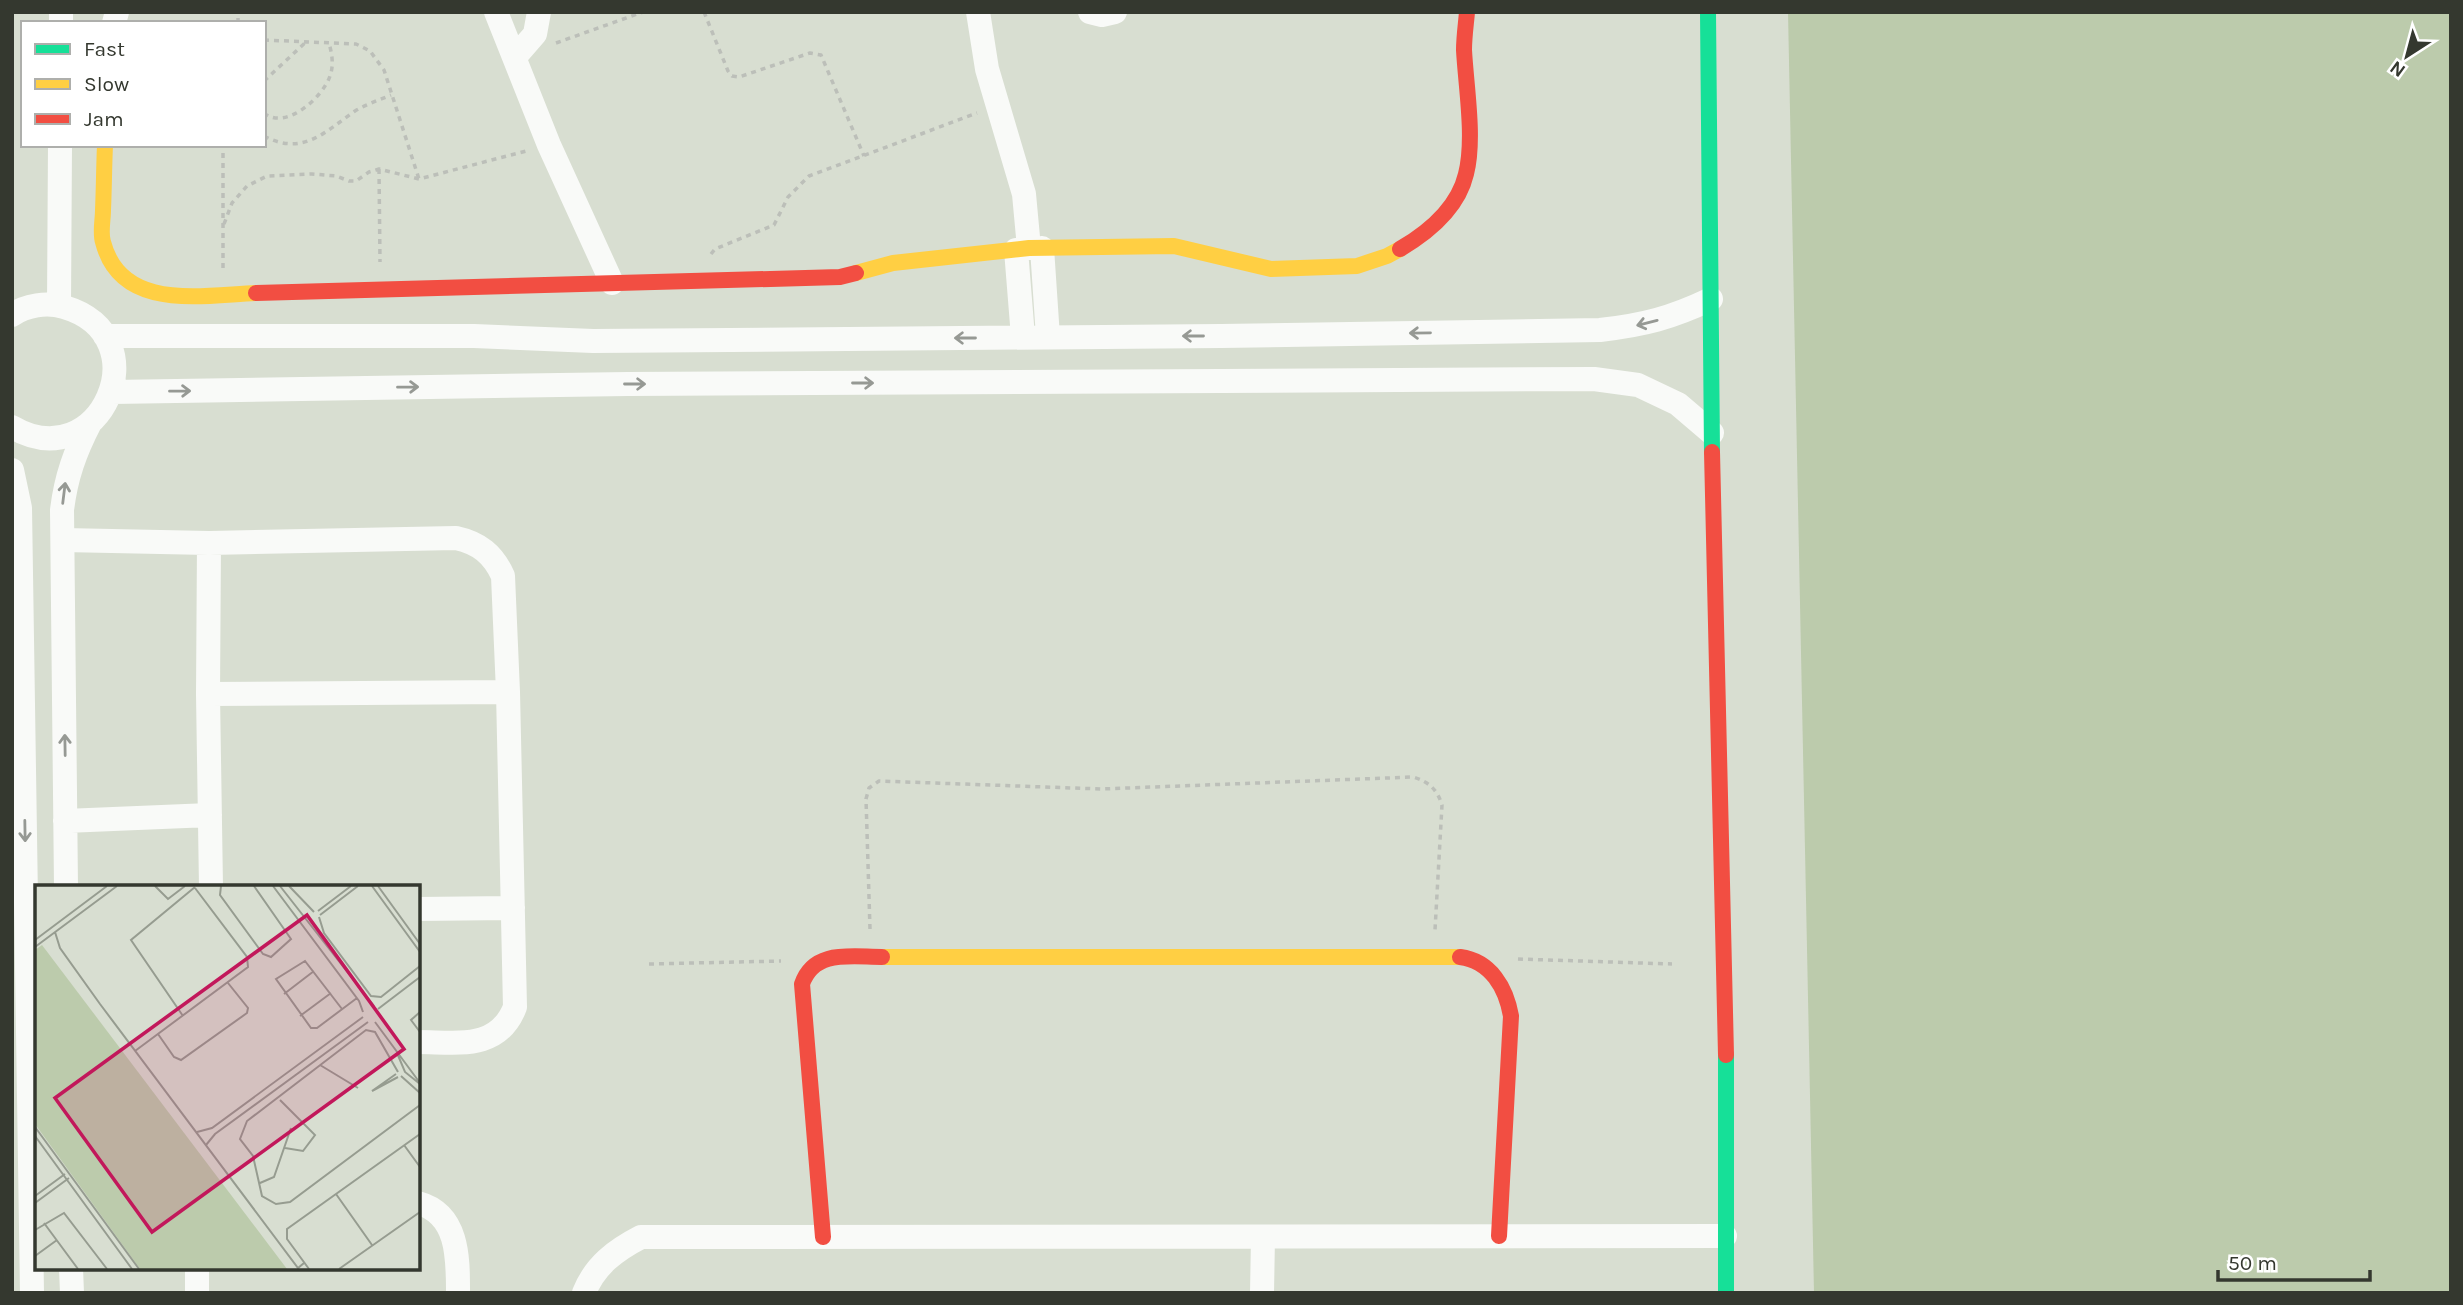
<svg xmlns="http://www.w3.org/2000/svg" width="2463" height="1305" font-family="Karla,sans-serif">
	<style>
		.green { fill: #bccbac }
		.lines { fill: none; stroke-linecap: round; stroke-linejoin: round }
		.path { stroke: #bcbfb9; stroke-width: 3.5; stroke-dasharray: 5 5; stroke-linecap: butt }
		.street { stroke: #f9faf8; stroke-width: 24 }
		.fast { stroke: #16e098; stroke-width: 16 }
		.slow { stroke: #ffcf43; stroke-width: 16 }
		.jam { stroke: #f24e42; stroke-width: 16 }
		.oneway { stroke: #969994 }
		.inset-road { fill: none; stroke: #969c90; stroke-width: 2 }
		.view { fill: #c2185b; fill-opacity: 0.15; stroke: #c2185b; stroke-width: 3.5 }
		.inset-edge { fill: none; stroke: #34382f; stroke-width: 3.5 }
	</style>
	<rect width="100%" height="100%" fill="#d8ded1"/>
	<path class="green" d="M1788,12h663v1281h-637z"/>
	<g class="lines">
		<path class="path" d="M704,12l24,59 4,5 7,1 71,-24 11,2 43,101
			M238,23v-11
			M264,40l92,4 14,7 14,19 35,109
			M556,43l87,-31
			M264,81l42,-39
			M264,113c22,18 59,-16 66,-37 4,-11 2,-22 -1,-33
			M264,136c39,21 62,-5 91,-25 12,-7 24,-11 36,-16
			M379,169l1,93
			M224,224l8,-21 15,-17 20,-10 45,-2 24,2 13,5h7l13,-9 10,-3 40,10 111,-29
			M711,254l4,-5 59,-24 14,-28 21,-21 168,-63
			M223,268v-123
			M870,929l-4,-130 3,-11 10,-7 222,8 312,-12c16,5 24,12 29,28l-7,125
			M1518,959l154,5
			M649,964l132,-3"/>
		<path class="street" d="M496,12l53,133 63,138
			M978,12l9,57 37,125 5,54
			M1090,12l12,3 13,-3
			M61,23v-11
			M114,23l3,-11
			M515,57l20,-23 4,-22
			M1042,248l6,89
			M1016,250l7,87
			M59,305l1,-160
			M12,315c14,-10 35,-13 52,-8 99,29 36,172 -52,120
			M105,336h369l119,5 628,-5 379,-6c44,-5 71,-12 111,-31
			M112,392l516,-8 966,-5 44,6 40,19 34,29
			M12,470l8,38 12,785
			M63,540l146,3 247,-5c23,5 37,16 47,38l5,116 7,315c-17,44 -58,35 -97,35
			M209,543l-1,151 3,193
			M208,694l300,-2
			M65,821l145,-6
			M66,887l-4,-377c4,-33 13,-58 28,-87
			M418,909l95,-1
			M418,1203c41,11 40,56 40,90
			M71,1268l1,25
			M197,1293v-25
			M584,1293c11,-28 32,-43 57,-56l1084,-1
			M1262,1293l1,-56"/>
		<path class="fast" d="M1708,12l4,440
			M1726,1055v238"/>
		<path class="slow" d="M105,145c-1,22 -1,43 -2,65 0,10 -3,23 0,32 18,70 99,53 153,51
			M856,273l37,-10 136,-15 145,-2 97,23 86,-3 30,-10 13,-7
			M882,957h578"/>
		<path class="jam" d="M1400,249c29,-17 58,-41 66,-75 9,-35 0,-87 -2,-124 0,-13 2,-26 3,-38
			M256,293l584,-16 16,-4
			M1712,452l14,603
			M1460,957c31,4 46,31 51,59l-12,220
			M823,1237l-21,-253c12,-35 49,-27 80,-27"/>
	</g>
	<defs><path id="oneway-shaft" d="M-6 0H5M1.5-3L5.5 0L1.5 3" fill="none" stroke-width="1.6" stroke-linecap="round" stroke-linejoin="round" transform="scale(1.75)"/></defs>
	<g class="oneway">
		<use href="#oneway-shaft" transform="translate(1647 323) rotate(166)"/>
		<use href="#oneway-shaft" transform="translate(1420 333) rotate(179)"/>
		<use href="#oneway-shaft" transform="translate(1193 336) rotate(180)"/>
		<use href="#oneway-shaft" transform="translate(965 338) rotate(180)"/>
		<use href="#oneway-shaft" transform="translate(863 383)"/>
		<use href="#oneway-shaft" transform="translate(635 384)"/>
		<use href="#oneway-shaft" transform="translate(408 387) rotate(-1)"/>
		<use href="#oneway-shaft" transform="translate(180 391) rotate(-1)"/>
		<use href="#oneway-shaft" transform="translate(64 493) rotate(-83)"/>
		<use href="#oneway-shaft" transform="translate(65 745) rotate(-91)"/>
		<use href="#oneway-shaft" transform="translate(25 831) rotate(89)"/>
	</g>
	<g transform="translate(35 885)">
		<rect width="385" height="385" fill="#d8ded1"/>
		<path d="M7,60l245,324h-147l-105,-145v-174z" fill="#bccbac"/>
		<path class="inset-road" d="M120,1l13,13 17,-13M186,1l-1,9 43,59 8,3 20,-18 -37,-53M238,1l86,115 4,11M245,1l94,120M254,1l25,26M337,1l48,66M343,1l42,58M283,26l33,-25M285,30l38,-29M284,32l5,16 47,63 10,1 39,-31M20,47l5,16 40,56 198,264 6,-5M0,55l72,-54M0,62l82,-61M249,109l30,-23M307,124l-37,-48 -29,18 35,49h6l40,-30M343,124l42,-32M385,127l-9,8 9,12M148,131l-52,-76 64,-53M265,131l31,-23M340,137l45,61M123,149l16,23 7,3 66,-47 1,-5 -20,-25M100,166l113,-84 -1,-10 -52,-69M362,168l8,19 15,12M285,180l38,23M363,187l-23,-40 -9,-2 -119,91 -7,18 13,17 9,40 14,8 14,-2 130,-97M361,189l-24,17 26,-14M366,191l19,17M245,215l35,35 -12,16 -18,-3M0,242l104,142M162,247l15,-4 151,-111M0,251l97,133M171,260l9,-11 153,-112M369,260l16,22M225,298l14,-6 17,-49M301,309l36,51M0,311l30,-22M0,318l34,-25M9,338l34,46M0,345l29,-17 43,56M0,371l22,-16M274,384l-22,-30v-10l133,-95M304,384l81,-57"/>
		<path class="view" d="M272,30l97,134 -252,183 -97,-134z"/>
		<rect width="385" height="385" class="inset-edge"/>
	</g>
	<rect width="2463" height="1305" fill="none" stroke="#34382f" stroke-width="28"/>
	<rect x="21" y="21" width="245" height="126" fill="#ffffff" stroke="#aeafac" stroke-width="2"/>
	<rect x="35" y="44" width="35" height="10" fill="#16e098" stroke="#aeafac" stroke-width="2"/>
	<text x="84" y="56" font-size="21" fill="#34382f">Fast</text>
	<rect x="35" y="79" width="35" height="10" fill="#ffcf43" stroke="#aeafac" stroke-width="2"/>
	<text x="84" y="91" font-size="21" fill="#34382f">Slow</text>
	<rect x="35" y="114" width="35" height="10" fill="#f24e42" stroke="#aeafac" stroke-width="2"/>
	<text x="84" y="126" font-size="21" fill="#34382f">Jam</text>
	<g transform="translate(2407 56) rotate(216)" stroke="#ffffff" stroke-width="5" paint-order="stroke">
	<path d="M0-5L12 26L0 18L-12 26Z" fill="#34382f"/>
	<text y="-10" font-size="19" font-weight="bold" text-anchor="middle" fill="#34382f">N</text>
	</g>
	<path d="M2218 1270v10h152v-10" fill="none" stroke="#34382f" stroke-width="3.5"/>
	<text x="2228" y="1270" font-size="21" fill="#34382f" stroke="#ffffff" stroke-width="5" paint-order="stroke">50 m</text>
</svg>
